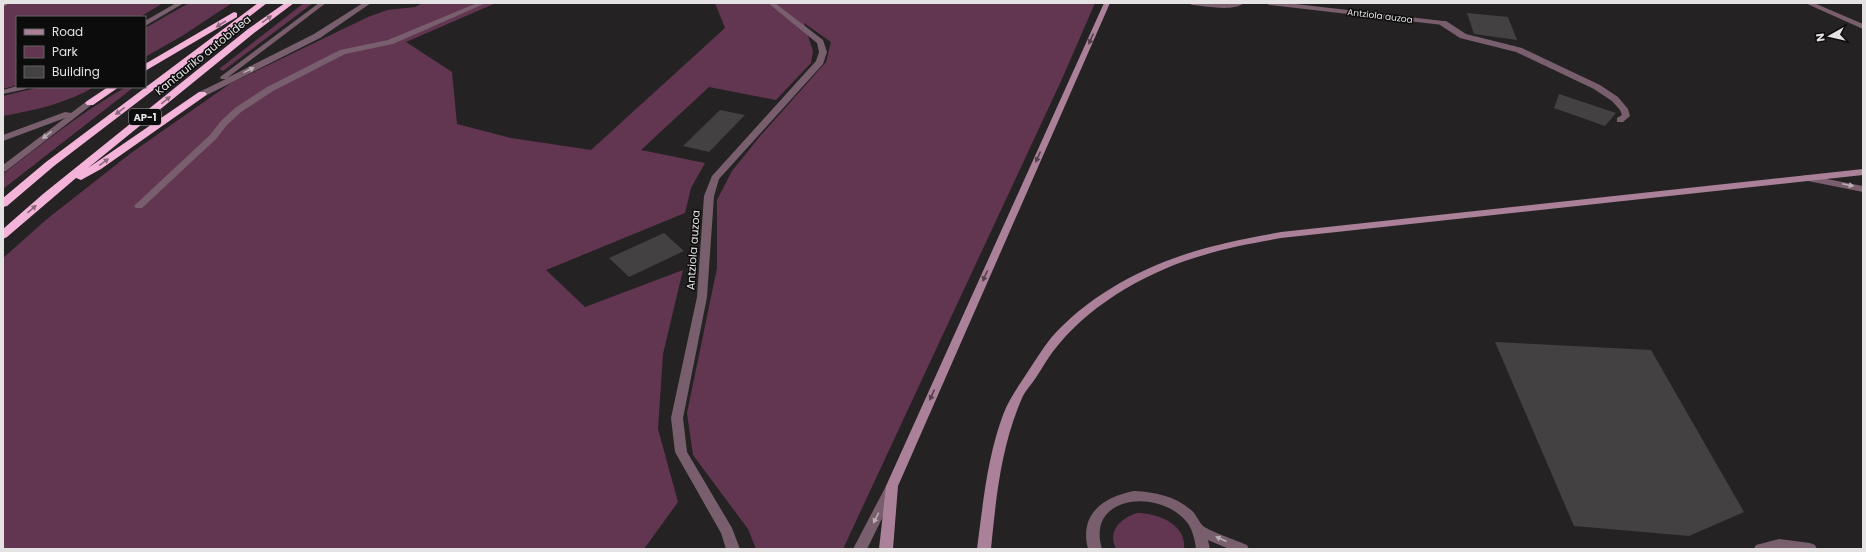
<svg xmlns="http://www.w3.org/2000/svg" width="1866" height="552" font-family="Poppins,sans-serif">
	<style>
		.green { fill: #623650 }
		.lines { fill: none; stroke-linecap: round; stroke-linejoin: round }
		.stream { stroke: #a27a92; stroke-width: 4.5 }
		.building { fill: #444142 }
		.lane { fill: #795f6e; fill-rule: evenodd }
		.street { fill: #795f6e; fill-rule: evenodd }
		.secondary { fill: #ab8199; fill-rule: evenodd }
		.highway { fill: #f4b3d8; fill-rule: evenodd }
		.oneway { fill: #8c687c }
		.oneway2 { fill: #54414b }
		.oneway3 { fill: #b9aeb4 }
		.labels { text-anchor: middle; stroke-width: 3; stroke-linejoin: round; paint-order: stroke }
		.far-street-label { font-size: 9px; fill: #e4e2e3; stroke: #0d0c0c }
		.shield { fill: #0d0c0c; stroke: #a4a2a2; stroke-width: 1 }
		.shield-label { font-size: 10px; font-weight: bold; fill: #e4e2e3 }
		.street-label { font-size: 11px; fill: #e4e2e3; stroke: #0d0c0c }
	</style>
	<rect width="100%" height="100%" fill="#252223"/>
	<path class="green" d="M3,3h160l-23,14h-123v68l-14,4z
		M189,3h43l-50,33 -37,21v-29z
		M304,3h9l-90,68 -4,-2z
		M423,3h73l-90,39 46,30 5,52 54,14 80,12 134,-122 -10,-25h380l-33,76 -219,470h-87l-8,-20 -55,-74 -6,-42 30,-145v-68l15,-29 29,-36 65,-73 5,-20 -27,-19 9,28 -2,12 -35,37 -67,-13 -68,63 64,13 -14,25 -6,25 -139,57 39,37 98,-37 -20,84 -5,75 20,73 -34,47h-641v-291l44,-39 84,-66 100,-70 137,-66 19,-7 28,-3z
		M40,87h54c-29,17 -59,23 -91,29v-20z
		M126,87h8l-131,102v-15c40,-31 79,-62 123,-87z
		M1137,513c20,0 50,11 47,36h-68c-9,-18 5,-31 21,-36z"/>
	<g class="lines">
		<path class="stream" d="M3,4l2,-1"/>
	</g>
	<path class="building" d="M1467,13l41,4 9,23 -43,-6z
		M1559,94l57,19 -11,13 -51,-18z
		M720,110l25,5 -36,37 -26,-6z
		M664,233l20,18 -55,26 -20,-19z
		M1495,342l156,8 93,162 -55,24 -115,-10z"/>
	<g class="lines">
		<path class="lane" d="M319,3h7l-99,75 87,-44 49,-31h8l-51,35 -115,58h-6v-4l27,-13h-5l-1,-2z
			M1805,3h9l49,21v5z
			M1440,21h6l20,13 56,14 78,37 18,12 10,12 2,7 -7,6h-6v-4l5,-3 -2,-5 -8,-9 -18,-12 -78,-37 -56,-14 -20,-13z
			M87,101h6l1,2 -88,68 -3,1v-7l62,-47 -62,23v-6l62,-23 6,1z"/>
		<path class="street" d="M176,3h8l-39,23v-5z
			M477,3h9l-93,41 -48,10 -72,37 -32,21 -14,13 -11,14 -74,69h-6l-2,-2 76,-71 11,-14 14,-13 32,-21 73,-37 48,-10z
			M768,3h7l48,37 4,12 -4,12 -104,115 -5,17 -7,101 -24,121 4,34 45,76 8,21h-14l-5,-16 -46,-81 -4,-34 26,-121 7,-101 8,-20 104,-115 3,-9 -2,-9z
			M1189,3h55c-11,9 -38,3 -52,2z
			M1266,3h21l156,18 4,2 -4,2 -174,-20z
			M17,86l10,1 -1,2 -23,5v-4z
			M1806,175l57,11v6l-60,-12 -1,-2 1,-2z
			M890,485l4,1 2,4 -29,59h-14l33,-63z
			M1134,491c21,1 41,5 57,19 5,4 7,10 11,15 4,5 36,16 45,20l2,4h-20l-21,-9 2,9h-14c-1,-8 -3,-17 -7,-24 -25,-37 -104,-32 -87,24h-14c-9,-35 15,-52 46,-58z
			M1779,539l31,4 5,2 2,4h-63l2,-4z"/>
		<path class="secondary" d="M1104,3h6l-212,483 -5,63h-14l7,-63z
			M1863,169v6l-582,63c-26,5 -52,9 -77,17 -53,15 -109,46 -145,89 -9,10 -16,23 -24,35 -4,6 -10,12 -13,19 -21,48 -26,100 -31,151h-14c6,-45 10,-91 26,-134 6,-16 15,-28 24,-42 8,-12 15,-24 24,-35 34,-39 84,-67 132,-83 32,-11 65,-17 98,-23z"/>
		<path class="highway" d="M258,3h9l-213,163 -47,40 -4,1v-9l43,-36z
			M285,3h9l-40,30 -166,135 111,-76h6l2,2 -2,2 -104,73 -20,11 -5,-2 -69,59 -4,2v-10l40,-35 205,-165z
			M234,12l3,1v4l-92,54v-7z
			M108,87h11l-26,18h-6l-2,-2 2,-2z"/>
	</g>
	<defs><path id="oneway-solid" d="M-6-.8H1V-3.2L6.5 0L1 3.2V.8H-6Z"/></defs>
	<g class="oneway">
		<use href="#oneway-solid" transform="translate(267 19) rotate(-36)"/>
		<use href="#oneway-solid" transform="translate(221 24) rotate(148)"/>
		<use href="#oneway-solid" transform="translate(166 100) rotate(-39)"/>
		<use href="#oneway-solid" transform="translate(120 111) rotate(143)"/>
		<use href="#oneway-solid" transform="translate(104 162) rotate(-36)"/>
		<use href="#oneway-solid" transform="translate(32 209) rotate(-41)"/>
	</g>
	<g class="oneway2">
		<use href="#oneway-solid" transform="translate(1091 39) rotate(114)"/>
		<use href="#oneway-solid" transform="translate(1038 157) rotate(114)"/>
		<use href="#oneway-solid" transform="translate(985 276) rotate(114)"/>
		<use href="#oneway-solid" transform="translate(932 395) rotate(114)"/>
	</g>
	<g class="oneway3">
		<use href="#oneway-solid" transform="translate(249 70) rotate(-26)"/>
		<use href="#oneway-solid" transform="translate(47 135) rotate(142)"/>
		<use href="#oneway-solid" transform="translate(1848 185) rotate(12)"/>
		<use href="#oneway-solid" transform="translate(876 518) rotate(117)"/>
		<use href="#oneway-solid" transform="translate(1221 539) rotate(-156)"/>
	</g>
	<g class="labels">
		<g class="far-street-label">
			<text transform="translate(1380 16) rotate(7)" y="3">Antziola auzoa</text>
		</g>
		<rect class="shield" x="129" y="109" width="32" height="16" rx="3"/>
		<g class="shield-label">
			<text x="145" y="121">AP-1</text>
		</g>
		<g class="street-label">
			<text transform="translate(203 55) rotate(-39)" y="4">Kantauriko autobidea</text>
			<text transform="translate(693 250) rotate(-86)" y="4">Antziola auzoa</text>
		</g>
	</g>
	<rect width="1866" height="552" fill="none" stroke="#e4e2e3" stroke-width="8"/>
	<rect x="16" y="16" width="130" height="72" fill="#0d0c0c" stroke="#636262"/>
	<rect x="24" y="29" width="20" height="6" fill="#ab8199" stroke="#636262"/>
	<text x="52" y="36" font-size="12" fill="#e4e2e3">Road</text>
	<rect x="24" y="46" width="20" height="12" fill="#623650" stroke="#636262"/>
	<text x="52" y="56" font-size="12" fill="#e4e2e3">Park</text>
	<rect x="24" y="66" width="20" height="12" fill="#444142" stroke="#636262"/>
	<text x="52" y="76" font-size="12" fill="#e4e2e3">Building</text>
	<g transform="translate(1830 36) rotate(262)" stroke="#0d0c0c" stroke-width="3" paint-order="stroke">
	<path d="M0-3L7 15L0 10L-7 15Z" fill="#e4e2e3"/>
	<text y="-6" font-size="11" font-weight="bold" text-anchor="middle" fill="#e4e2e3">N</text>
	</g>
</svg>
